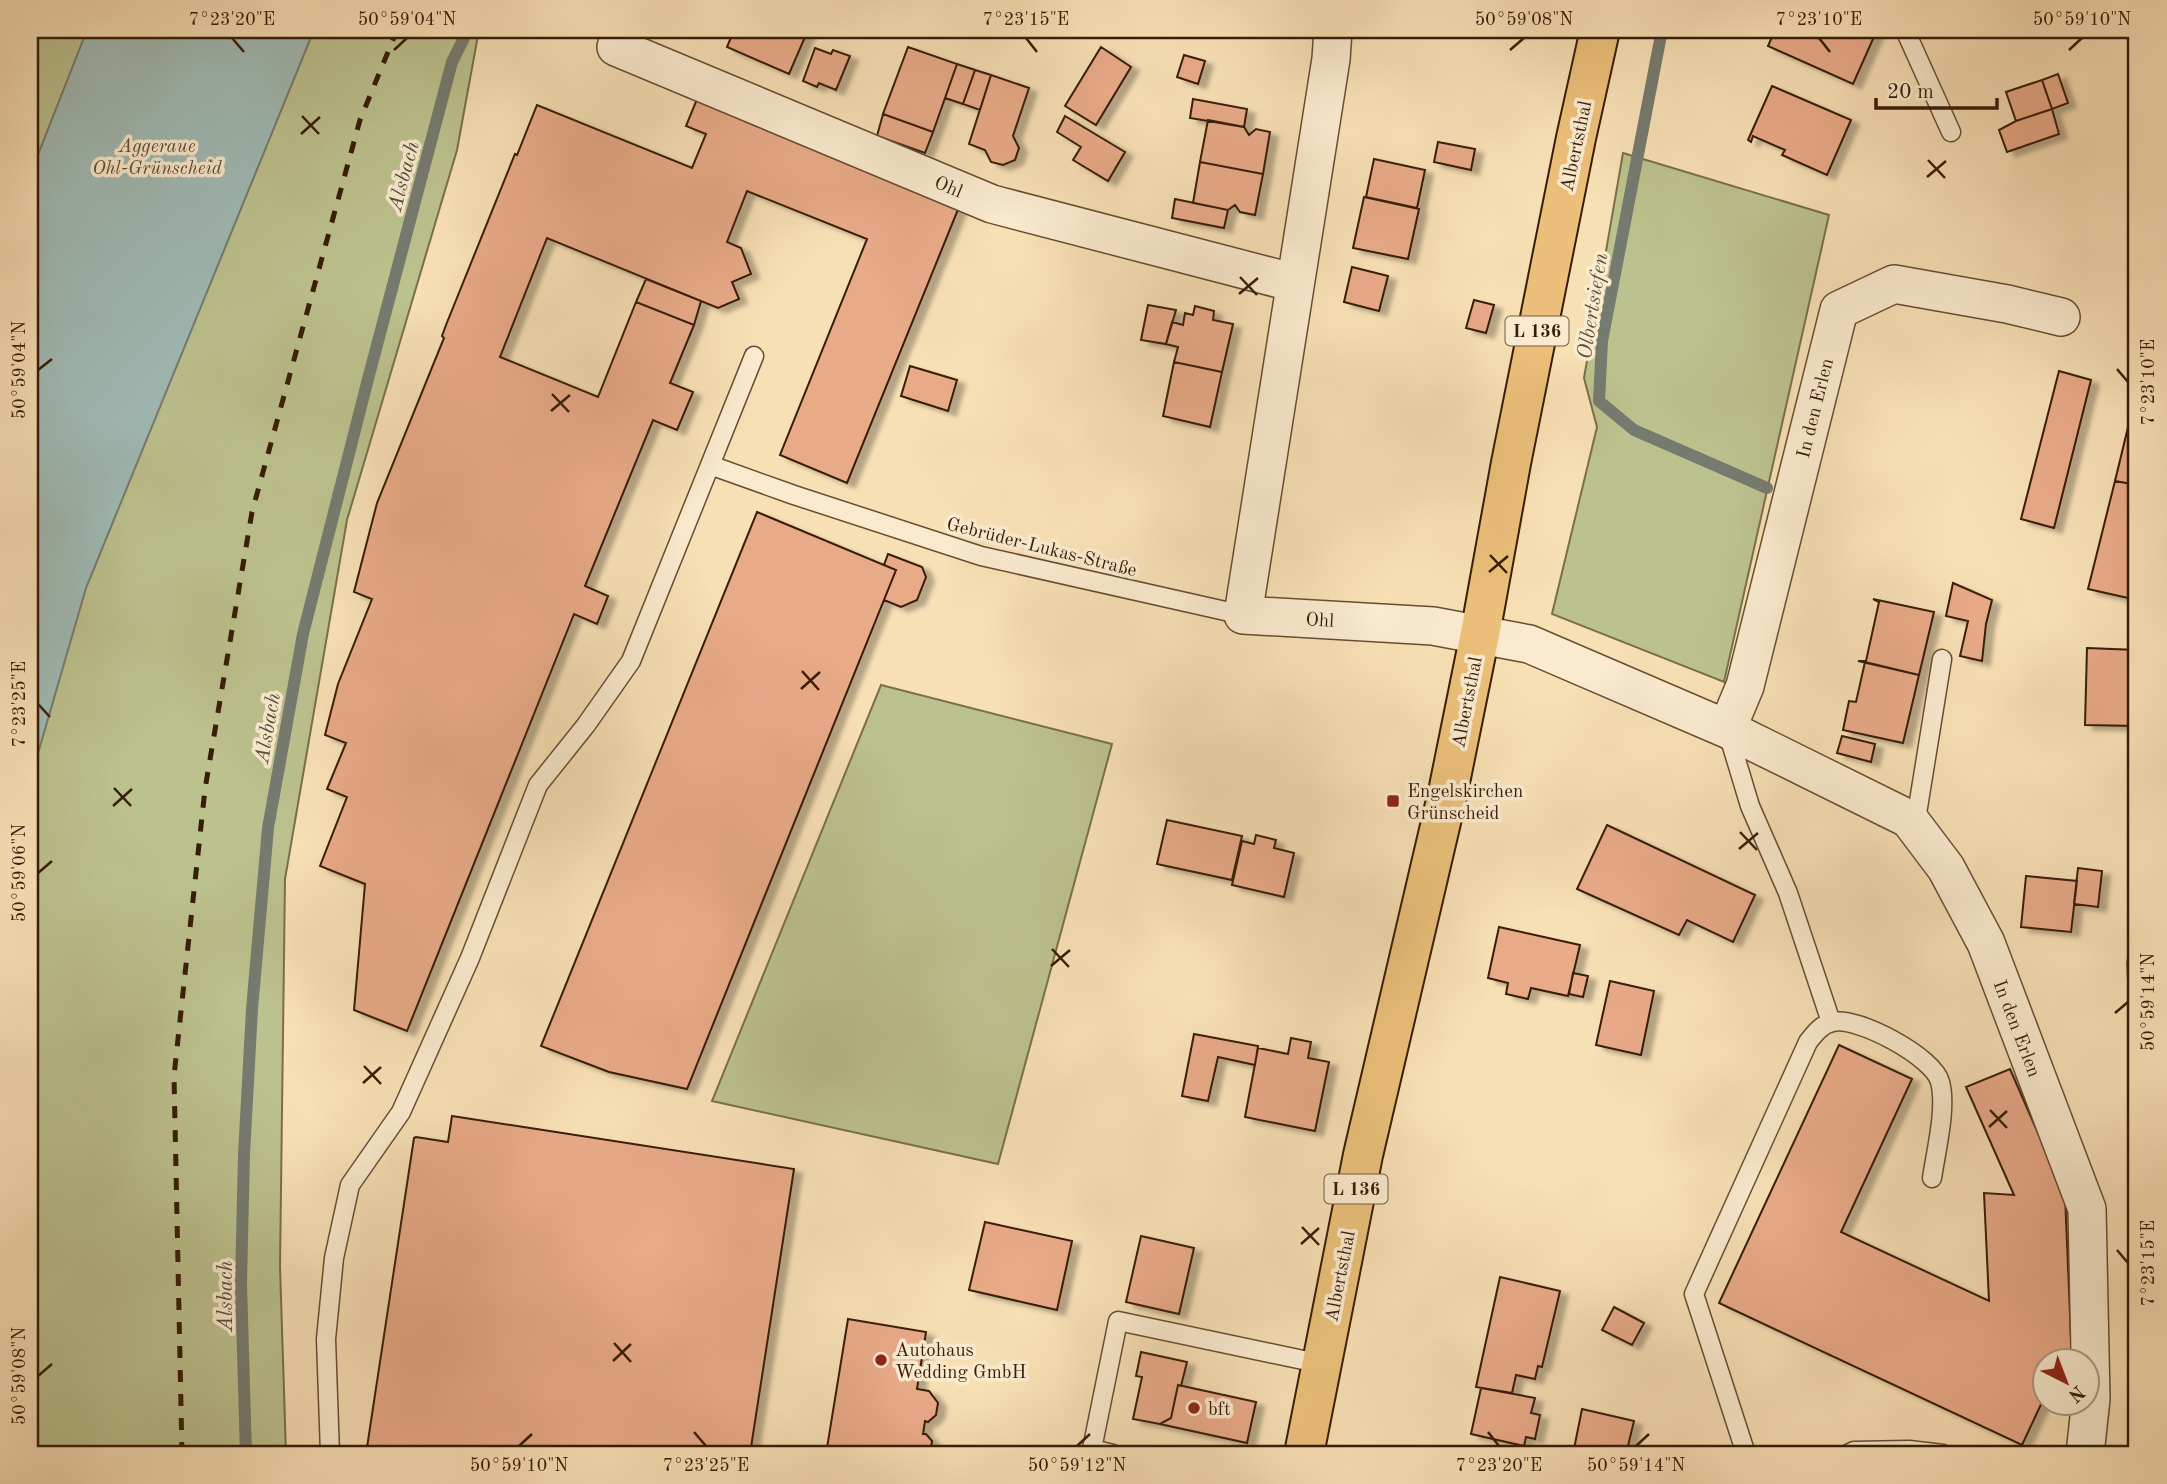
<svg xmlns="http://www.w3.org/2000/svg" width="2167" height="1484" font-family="'Old Standard TT',serif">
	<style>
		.green { fill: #bcc28e; stroke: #7a6f4a; stroke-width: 2 }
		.water { fill: #a0bbb6; stroke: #767b70; stroke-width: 2 }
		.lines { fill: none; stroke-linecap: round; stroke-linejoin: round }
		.stream { stroke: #767b70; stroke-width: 12 }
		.building { fill: #e9aa88; stroke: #371c07; stroke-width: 2; filter: url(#shadow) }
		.lane-casing { stroke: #674d32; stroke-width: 21 }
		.street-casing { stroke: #674d32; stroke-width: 40 }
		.primary-casing { stroke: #371c07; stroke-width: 42 }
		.lane { stroke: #faebcf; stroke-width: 18 }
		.street { stroke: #faebcf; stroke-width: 37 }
		.primary { stroke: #ecc07a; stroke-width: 38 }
		.rail { stroke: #371c07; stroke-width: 5; stroke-dasharray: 12 12; stroke-linecap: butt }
		.ticks { fill: none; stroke: #371c07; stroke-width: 2.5 }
		.poi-dot { fill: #8f2418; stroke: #faebcf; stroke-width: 2.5 }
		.labels { text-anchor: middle; stroke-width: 7; stroke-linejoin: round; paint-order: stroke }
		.shield { fill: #faebcf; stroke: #725a43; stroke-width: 2 }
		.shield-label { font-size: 18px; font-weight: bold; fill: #371c07 }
		.park-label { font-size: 19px; font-style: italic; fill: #5f4e30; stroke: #faebcf }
		.street-label { font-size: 19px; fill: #371c07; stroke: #faebcf }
		.poi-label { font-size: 19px; fill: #371c07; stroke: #faebcf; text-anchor: start }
		.water-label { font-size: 21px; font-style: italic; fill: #564c3c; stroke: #faebcf }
		.neatline { fill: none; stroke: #371c07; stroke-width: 2.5 }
		.ticks-label { font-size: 18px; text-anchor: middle; fill: #371c07 }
	</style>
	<defs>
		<filter id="shadow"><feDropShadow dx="8" dy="4.5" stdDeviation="2" flood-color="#0004"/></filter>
	</defs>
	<rect width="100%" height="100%" fill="#f8e0b5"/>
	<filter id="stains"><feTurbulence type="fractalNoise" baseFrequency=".00286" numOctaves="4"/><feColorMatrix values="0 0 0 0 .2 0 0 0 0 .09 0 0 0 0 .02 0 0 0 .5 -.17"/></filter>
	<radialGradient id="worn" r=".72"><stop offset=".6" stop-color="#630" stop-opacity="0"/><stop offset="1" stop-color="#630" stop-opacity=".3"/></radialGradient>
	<path class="green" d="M30,30h449l-22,120 -110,370 -62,359 -5,387 6,188h-256z
		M1623,153l206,62 -105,467 -172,-68 45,-187 -13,-49z
		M881,685l231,59 -114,420 -286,-63z
		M2137,923v222l-10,-183z"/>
	<path class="water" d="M87,30h227l-228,558 -56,193v-606z"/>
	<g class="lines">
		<path class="stream" d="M1662,30l-60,311 -3,60 35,29 133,58
			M246,1454l-5,-170 3,-130 8,-145 16,-181 35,-194 65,-255 84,-317 16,-32"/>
	</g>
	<path class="building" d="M734,30h74l-19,44 -62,-27z
		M1775,30h102l-24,54 -85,-38z
		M908,47l49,17 -24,68 -50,-18z
		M1101,47l30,20 -35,58 -31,-19z
		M815,48l16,6 2,-4 17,6 -14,34 -17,-7 -2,4 -14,-6z
		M1184,55l21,6 -7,23 -21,-7z
		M957,64l18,6 -12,34 -18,-6z
		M975,70l16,5 -11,35 -17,-6z
		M2058,74l10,29 -16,6 -10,-29z
		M991,75l38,13 -16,48 6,12 -4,12 -12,5 -12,-3 -6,-12 -16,-6z
		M2042,80l10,29 -36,12 -10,-29z
		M1772,86l79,34 -24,55 -45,-20 3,-5 -32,-14 -2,6 -3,-2z
		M697,99l262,108 -112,276 -67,-28 87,-216 -120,-48 -20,51 14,6 10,26 -19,8 7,17 -21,9 -171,-70 -47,119 98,40 38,-95 58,23 -24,58 23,9 -16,38 -24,-10 -68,166 23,10 -11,28 -23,-10 -167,417 -53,-21 11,-126 -45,-18 27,-69 -20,-8 19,-46 -21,-8 13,-51 34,-85 -18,-7 23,-89 67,-165 -2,-2 4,-11 69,-171 2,1 20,-50 155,63 14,-34 -20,-8z
		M1193,99l54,10 -3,18 -54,-9z
		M2052,109l7,25 -52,18 -8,-22 17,-9z
		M883,114l50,18 -8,21 -48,-17z
		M1065,116l60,36 -17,29 -35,-21 8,-13 -24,-15z
		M1208,120l36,7 5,8 7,-6 14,3 -7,42 -63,-12z
		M1438,142l37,7 -4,21 -37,-8z
		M1374,159l51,11 -8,38 -51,-11z
		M1200,162l63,12 -8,41 -15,-3 -5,-7 -7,5 -35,-7z
		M1364,197l55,12 -11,50 -55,-11z
		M1175,199l53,11 -4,18 -52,-10z
		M1352,267l36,9 -9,35 -35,-9z
		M646,279l55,22 -7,24 -58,-23z
		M1474,300l20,5 -8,28 -20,-5z
		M1148,305l28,5 -10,34 -25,-4z
		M1195,306l19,5 -1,9 20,4 -11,48 -48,-10 4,-15 -12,-3 6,-22 11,3 2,-12 8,2z
		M1174,362l48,10 -12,55 -47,-11z
		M910,366l47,14 -9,31 -47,-15z
		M2059,371l32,9 -37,148 -33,-9z
		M2137,390v95l-22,-4z
		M2115,481l22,4v115l-49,-11z
		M757,512l139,58 -209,519 -78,-17 -68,-26z
		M888,554l34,13 4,10 -9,23 -16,7 -17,-7 12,-30 -12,-5z
		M1953,583l39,17 -6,24 -4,37 -22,-5 8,-35 -22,-5z
		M1873,599l61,13 -15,63 -61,-14h8l13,-59z
		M2087,648l50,2v76l-52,-1z
		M1865,662l54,13 -16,68 -60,-13 6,-29 7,1z
		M1842,736l33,8 -4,18 -34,-9z
		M1167,820l75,16 -10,44 -75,-16z
		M1607,825l148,70 -22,47 -46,-22 -8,15 -102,-46z
		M1256,835l20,5 -2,8 20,5 -10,44 -52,-12 10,-44 12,3z
		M2078,868l24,3 -4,36 -24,-3z
		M2026,876l51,5 -6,51 -50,-5z
		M1499,927l81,18 -12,51 -37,-8 -3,11 -22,-5 2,-11 -20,-5z
		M1573,973l15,3 -5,21 -14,-3z
		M1610,981l44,10 -13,64 -45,-10z
		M1194,1034l64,12 -3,19 -37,-8 -10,44 -26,-5z
		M1291,1038l20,4 -3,16 21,4 -14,69 -70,-14 13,-69 30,6z
		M1839,1045l73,34 -71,153 148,69 -5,-108 30,2 -48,-108 44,-18 55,126 7,167h-28v36l-22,47 -303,-142z
		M452,1116l342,53 -44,285h-384l48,-316 2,-1 32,5z
		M985,1222l87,19 -15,69 -88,-20z
		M1141,1236l53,12 -15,66 -53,-12z
		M1500,1277l60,14 -18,76 -4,-1 -3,13 -19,-4 -4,18 -36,-6z
		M1614,1307l30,16 -12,22 -30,-15z
		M848,1319l78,13 -9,57 12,2 9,12 -2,12 -8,7 -3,-1 -2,13h3l6,7 -2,13h-104z
		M1141,1352l46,10 -6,24 -3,-1 -7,33 -11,6 -27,-5 9,-42 -6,-1z
		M1178,1385l78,17 -9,41 -87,-19 11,-6z
		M1481,1388l54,10 -4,15 9,2 -5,24 -9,-2 -2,9 -53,-12z
		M1582,1409l52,12 -8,33h-53z"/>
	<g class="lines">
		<defs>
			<path id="lane" d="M1905,30l46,102
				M710,465l84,30 187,61 262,59
				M1728,733l22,73 38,87 43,129
				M1915,826l27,-167
				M330,1454l-4,-115 8,-81 16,-73 51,-73 69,-154 68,-173 48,-60 45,-64 123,-305
				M1113,1454l-21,-5 26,-128 204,43
				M1746,1454l-52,-160 114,-252c7,-9 14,-18 25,-20 24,-6 101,35 107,60 7,25 -4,69 -8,96
				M1848,1454l6,-3 55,-1 34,4"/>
			<path id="street" d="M1333,30l-2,29 -88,556 190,11 96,18 198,85 182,90 37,49 40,75 101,266 4,190 -6,55
				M616,47l376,157 303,79
				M1727,729l18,-43 94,-376 55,-26 113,20 54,13"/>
			<path id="primary" d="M1304,1454l59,-299 85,-363 32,-158 31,-171 65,-325 24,-108"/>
		</defs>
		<use href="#lane" class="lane-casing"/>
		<use href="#street" class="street-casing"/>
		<use href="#primary" class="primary-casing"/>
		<use href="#lane" class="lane"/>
		<use href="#street" class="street"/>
		<use href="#primary" class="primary"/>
		<path class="rail" d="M182,1454l-8,-378 31,-287 47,-277 108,-392 37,-90"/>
	</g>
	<path class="ticks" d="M232,38l12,14M1026,38l11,14M1819,38l11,14M394,50l13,-12M1510,50l14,-12M2069,50l13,-12M302,116l17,18M301,134l19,-17M1928,160l17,18M1927,177l19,-16M1240,277l17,18M1239,294l19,-16M2117,369l11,13M38,370l14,-11M552,394l17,18M551,411l19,-16M1490,555l17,18M1489,572l19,-16M802,671l17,19M801,689l19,-17M38,704l12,13M114,788l17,18M113,806l19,-17M1740,832l17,18M1739,849l19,-16M38,873l14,-12M1052,949l17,18M1051,966l19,-16M2115,1013l13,-11M364,1066l17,18M363,1083l18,-16M1990,1110l17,18M1989,1127l18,-16M1302,1227l17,18M1301,1244l18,-16M2117,1250l11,13M614,1343l17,19M613,1361l18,-17M38,1376l14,-12M694,1432l12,14M1488,1432l11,14M519,1446l13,-12M1077,1446l13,-12M1636,1446l13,-12"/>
	<g class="poi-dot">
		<rect x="1386" y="794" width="14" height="14" rx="3.5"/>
		<circle cx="881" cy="1360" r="7"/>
		<circle cx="1194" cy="1408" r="7"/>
	</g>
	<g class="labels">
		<g class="shield">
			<rect x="1505.5" y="316.5" width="63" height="29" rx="5"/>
			<rect x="1324.5" y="1174.5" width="63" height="29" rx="5"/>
		</g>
		<g class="shield-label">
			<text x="1537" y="337">L 136</text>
			<text x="1356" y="1195">L 136</text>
		</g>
		<g class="park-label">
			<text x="157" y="152">Aggeraue<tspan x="157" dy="22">Ohl-Grünscheid</tspan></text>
		</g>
		<g class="street-label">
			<text transform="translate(1575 146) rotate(-78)" y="7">Albertsthal</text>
			<text transform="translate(949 186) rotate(23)" y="7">Ohl</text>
			<text transform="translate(1814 408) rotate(-76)" y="7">In den Erlen</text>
			<text transform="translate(1042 546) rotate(14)" y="7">Gebrüder-Lukas-Straße</text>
			<text transform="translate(1320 619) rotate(3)" y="7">Ohl</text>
			<text transform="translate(1466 702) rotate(-79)" y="7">Albertsthal</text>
			<text transform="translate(2018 1028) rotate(69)" y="7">In den Erlen</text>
			<text transform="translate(1339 1276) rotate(-79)" y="7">Albertsthal</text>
		</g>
		<g class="poi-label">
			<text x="1407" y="797">Engelskirchen<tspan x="1407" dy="22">Grünscheid</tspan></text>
			<text x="895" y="1356">Autohaus<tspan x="895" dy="22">Wedding GmbH</tspan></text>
			<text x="1208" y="1415">bft</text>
		</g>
		<g class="water-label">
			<text transform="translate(403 176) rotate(-75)" y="7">Alsbach</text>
			<text transform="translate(1592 306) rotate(-81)" y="7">Olbertsiefen</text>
			<text transform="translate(267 728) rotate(-80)" y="7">Alsbach</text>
			<text transform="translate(225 1296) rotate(-90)" y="7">Alsbach</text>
		</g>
	</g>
	<rect width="2167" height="1484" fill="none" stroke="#f8e0b5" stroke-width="77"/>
	<g transform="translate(2066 1382) rotate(138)"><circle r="33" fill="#faebcf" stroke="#ac987f" stroke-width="2"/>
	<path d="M0-5L12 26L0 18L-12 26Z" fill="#8f2418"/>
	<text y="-10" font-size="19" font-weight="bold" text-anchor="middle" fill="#371c07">N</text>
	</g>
	<path d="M1876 98v10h121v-10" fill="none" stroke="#371c07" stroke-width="3.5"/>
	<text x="1887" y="98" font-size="21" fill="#371c07" stroke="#faebcf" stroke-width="5" paint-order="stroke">20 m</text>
	<rect x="38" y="38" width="2090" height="1408" class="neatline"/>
	<g class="ticks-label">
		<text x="232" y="25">7°23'20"E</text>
		<text x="407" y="25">50°59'04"N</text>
		<text x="1026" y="25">7°23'15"E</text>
		<text x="1524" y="25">50°59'08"N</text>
		<text x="1819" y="25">7°23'10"E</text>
		<text x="2082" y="25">50°59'10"N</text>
		<text transform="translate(19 370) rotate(-90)" y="6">50°59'04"N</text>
		<text transform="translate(2148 382) rotate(-90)" y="6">7°23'10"E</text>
		<text transform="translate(19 704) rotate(-90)" y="6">7°23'25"E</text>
		<text transform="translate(19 873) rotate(-90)" y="6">50°59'06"N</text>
		<text transform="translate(2148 1002) rotate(-90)" y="6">50°59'14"N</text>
		<text transform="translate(2148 1263) rotate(-90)" y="6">7°23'15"E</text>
		<text transform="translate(19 1376) rotate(-90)" y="6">50°59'08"N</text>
		<text x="519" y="1471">50°59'10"N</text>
		<text x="706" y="1471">7°23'25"E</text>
		<text x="1077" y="1471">50°59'12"N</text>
		<text x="1499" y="1471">7°23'20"E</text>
		<text x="1636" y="1471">50°59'14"N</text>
	</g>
	<rect width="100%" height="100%" filter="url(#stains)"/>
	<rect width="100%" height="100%" fill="url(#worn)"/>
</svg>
